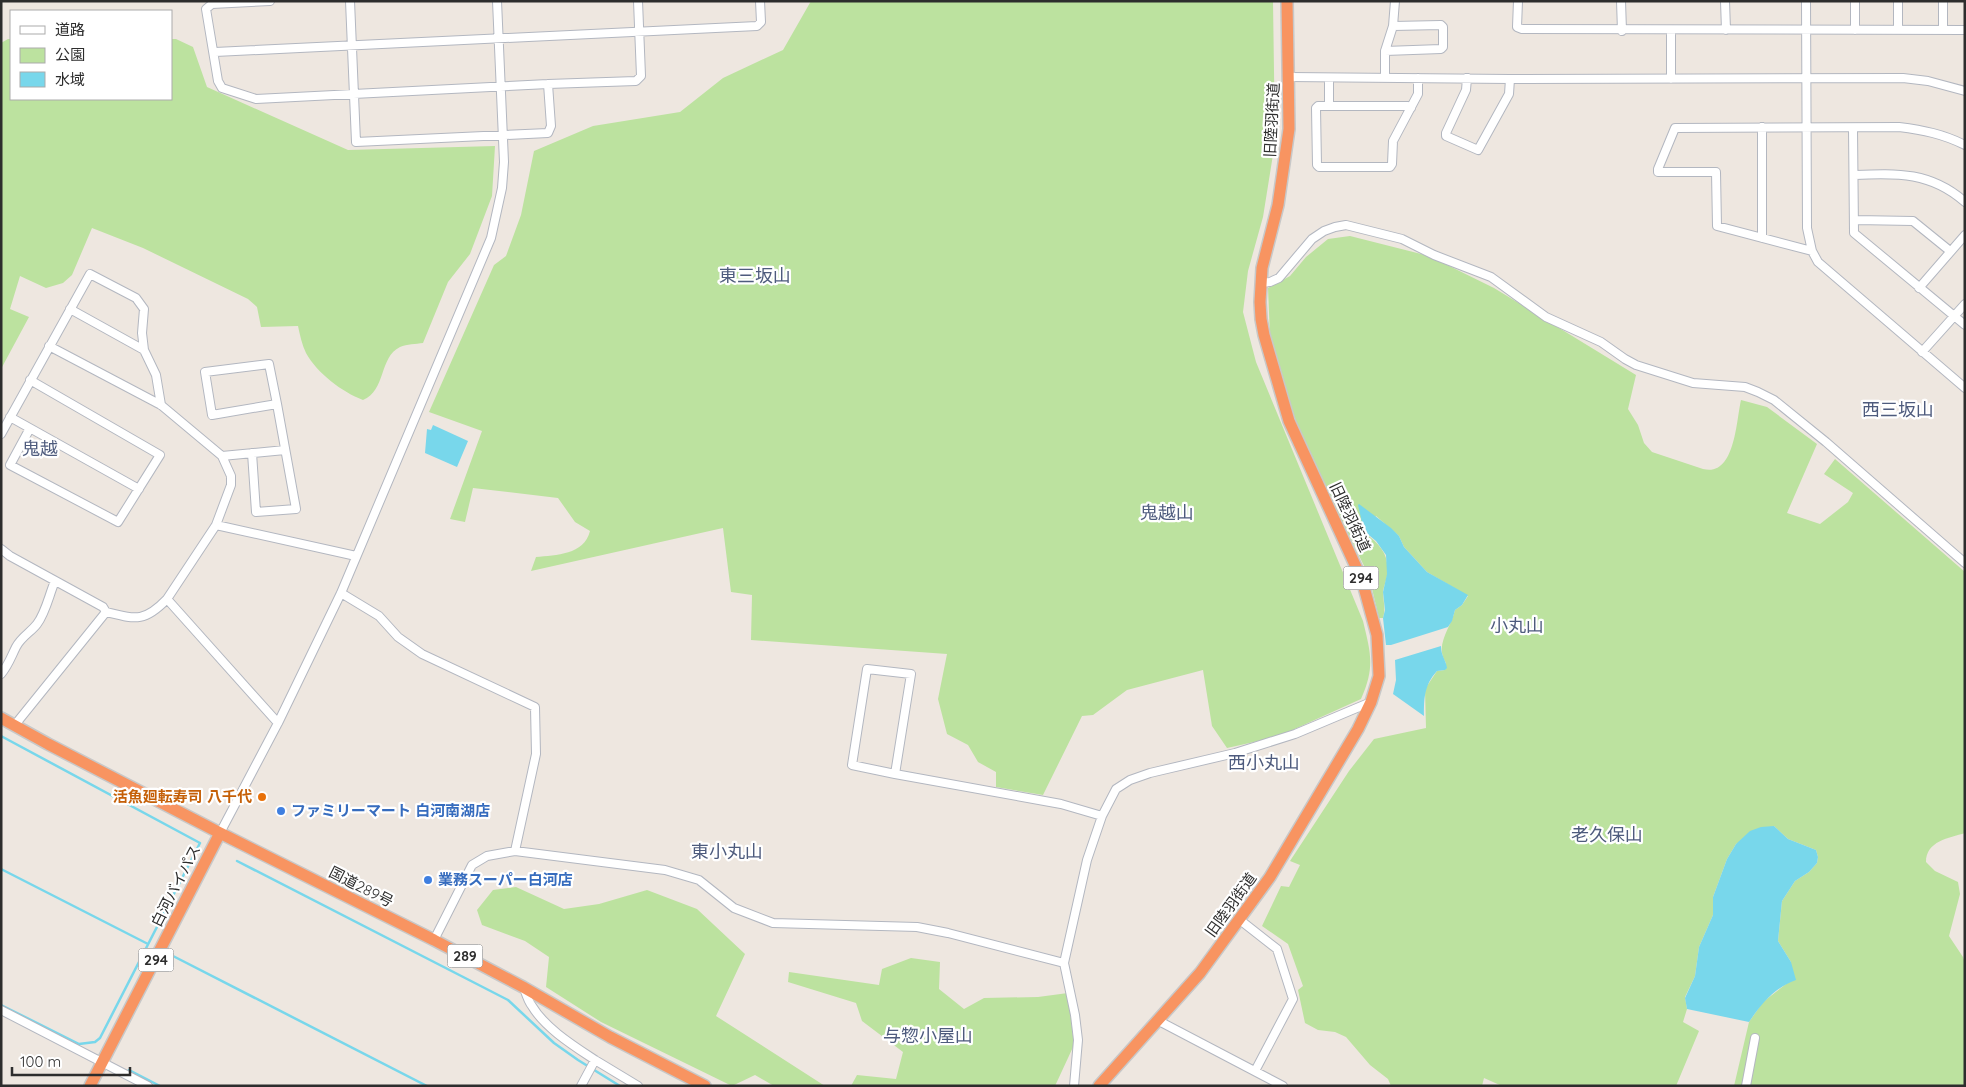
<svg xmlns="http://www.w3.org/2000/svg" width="1966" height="1087" font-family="Quicksand,'Noto Sans JP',sans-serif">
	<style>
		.green { fill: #bce29f }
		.water { fill: #78d7eb }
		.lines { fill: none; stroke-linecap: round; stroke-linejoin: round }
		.stream { stroke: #78d7eb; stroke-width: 2.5 }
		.minor-casing { stroke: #b3b7c0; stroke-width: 10 }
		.highway-casing { stroke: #c8c8c8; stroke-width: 14 }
		.minor { stroke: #fff; stroke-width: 8 }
		.highway { stroke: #f89461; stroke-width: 11 }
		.food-dot { fill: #e8710a; stroke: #fff; stroke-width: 2 }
		.shop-dot { fill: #3f7fe0; stroke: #fff; stroke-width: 2 }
		.labels { text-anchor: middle; stroke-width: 4.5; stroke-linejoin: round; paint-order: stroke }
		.shield { fill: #fff; stroke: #6c6c6c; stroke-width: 1 }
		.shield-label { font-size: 14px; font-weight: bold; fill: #2d2d2d }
		.street-label { font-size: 15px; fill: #2d2d2d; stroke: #fff }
		.food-label { font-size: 15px; font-weight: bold; fill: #c56008; stroke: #fff; text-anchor: end }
		.shop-label { font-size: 15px; font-weight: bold; fill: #366cbe; stroke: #fff; text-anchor: start }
		.quarter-label { font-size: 18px; fill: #4e5b7d; stroke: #fff }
	</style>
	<rect width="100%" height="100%" fill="#eee7e0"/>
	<path class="green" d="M811,1h462l2,141 -12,75 -15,54 -5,41 13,50 107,259c8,33 12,46 -2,78l-84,38 -50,11 -15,-22 -9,-56 -76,20 -34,25 -11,1 -39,79 -47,-8v-15l-18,-10 -10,-17 -21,-11 -9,-35 9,-45 -196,-14 1,-45 -21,-3 -8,-64 -192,43 5,-14c20,-2 48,-2 54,-26l-15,-9 -17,-24 -85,-10 -8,34 -15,-3 32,-88 -53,-19 65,-147 12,-9 15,-41 13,-64 59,-25 87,-14 43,-34 60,-28z
		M8,39h3v60h160v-60h5l17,8 14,40 141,63 147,-4 -3,50 -22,58 -22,28 -25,61c-7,1 -16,1 -23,4 -21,10 -14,44 -37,53 -21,-8 -46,-27 -57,-47 -4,-8 -6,-18 -8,-27l-37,1 -4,-20 -9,-8 -105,-51 -51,-20 -20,47 -9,8 -17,5 -26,-12 -10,33 19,8 -28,52v-326z
		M1350,236l79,20 65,32 142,87 -8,34 10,16 6,18 8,9 51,17c32,8 33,-47 38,-69l26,7 50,37 -30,69 33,11 28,-22 5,-9 -29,-19 11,-15 130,113v261c-16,5 -39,8 -39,29l9,9 23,11 2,12 -11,42 14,21 2,6v123h-231l15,-64 14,-20 23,-18 5,-22 -13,-21 4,-40 13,-20 14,-9 8,-9 1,-6 -2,-7 -28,-11 -14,-13 -38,18 -9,15 -14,38v18l-14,32 -4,29 -10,21 2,12 -4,13 16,9 -23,55h-174l-18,-8 -2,8h-91l-3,-7 -18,-14 -24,-28 -11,-5 -17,-2 -13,-7 -7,-33 5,-4 -15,-42 -26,-18 19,-40 8,1 11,-22 -10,-4 59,-90 25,-32 52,-11 -1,-39 12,-18 8,-1 1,-7c-12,-18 5,-35 9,-53l7,-5 6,-9 -41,-24 -23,-25 -5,-11 -23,-20 -11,17c16,12 25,23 22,43 -1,5 -3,10 -4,15 0,10 3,17 0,27h-4l-10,-42 -68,-138 -31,-101 -2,-49 22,-12 16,-19 22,-18z
		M516,887l48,22 35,-5 48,-14 50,19 48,45 -29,62 109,70h-51l-19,-11 -23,11 -131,-64 -55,-35 3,-30 -24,-16 -43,-16 -5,-15 16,-20z
		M911,958l29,4 -1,27 25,20 20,-11 54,-1 30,-4 6,52 -19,41h-204l6,-11 39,4 7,-27 -41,-31 -6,-18 -68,-21 1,-10 90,13 3,-16z"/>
	<path class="water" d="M433,425l35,16 -11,26 -32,-14 2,-24 4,1z
		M1359,504l32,24 8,8 5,11 23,25 41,23 -6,10 -7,5 -3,11 -4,6 -57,18h-5l-3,-27 2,-8 -2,-18 4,-18 -1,-19 -10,-14 -12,-10 -6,-26z
		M1441,646c0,10 5,14 6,22l-2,2 -8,1c-13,14 -13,28 -13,45l-31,-22 3,-14 -1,-20z
		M1774,826l14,13 28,11 2,7 -1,6 -8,9 -14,9 -13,20 -4,40 13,21 5,18c-22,8 -34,23 -47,42l-62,-13 -2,-11 10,-22 4,-29 14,-32v-18l14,-38 9,-15 14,-13 11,-4z"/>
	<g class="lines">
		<path class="stream" d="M1,736l199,107 -100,195 -5,4 -16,2 -78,-39
			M237,861l271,139 46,43 24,17 42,26
			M1,869l147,75
			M173,956l254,130
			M129,1070l31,16"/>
		<defs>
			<path id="minor" d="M270,1l-58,3 -6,5 12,72 4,7 34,11 292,-15
				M350,1l6,141 192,-9 3,-7 -3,-42 88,-3 5,-5 -3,-75
				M1518,1l-1,26 5,2 443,1
				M1621,1l1,30
				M1725,1l1,29
				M1806,1l1,227 5,23 6,11 147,126
				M1855,1v29
				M1898,1v29
				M1671,30v49
				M1943,30v-29
				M1385,51l56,-2 2,-2v-20l-2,-2 -48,1
				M215,52l542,-26 4,-4 -1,-21
				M1289,77l221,2 393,-1 25,3 37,10
				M1329,78v28
				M1385,78v-27l8,-25 2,-25
				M1467,78l-1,12 -20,43v3l32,14 31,-56 1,-15
				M1411,108l-3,-2h-90l-2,2 1,57 2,2h71l2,-3 1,-23 25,-47v-16
				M1853,128l1,105 111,92
				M1855,175c43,-2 76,-3 110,27
				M1856,220l57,1 37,30
				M1762,238v-111
				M1812,251l-95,-25 -1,-54h-58v-3l17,-41 224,-1c24,3 44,7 66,18
				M1260,283l10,-1 9,-4 33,-39 12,-8 11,-4 11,-2 56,14 32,16 57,22 55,40 55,25 24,17 11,6 57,18 52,4 13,5 16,8 52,42 139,121
				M1919,288l46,-53
				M70,309l74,41
				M1922,352l43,-48
				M269,364l8,40 -65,11 -7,-43z
				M10,417l129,72
				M29,430l-19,35 108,57 42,-67 -130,-75
				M1,434l89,-160 46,24 8,11 -2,24 2,17 12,25 5,30
				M252,453l4,59 40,-3 -19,-105
				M222,456l63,-6
				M216,525l140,31
				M1,549l9,7 93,51 3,5c29,7 38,11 61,-13l49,-74 15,-40v-9l-9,-20 -61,-51 -112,-59
				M341,593l38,23 19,21 24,17 113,53 1,47 -21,97
				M167,599l111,124
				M867,669l44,5 -16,100 -43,-9z
				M1,674c7,-8 10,-17 15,-27 5,-10 15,-15 21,-23 9,-12 12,-29 18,-43
				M14,726l92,-114
				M895,774l166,30 41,12
				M220,833l58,-110 63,-130 150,-355 11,-50 2,-26 -7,-161
				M1240,920l37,29 16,50 -38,72
				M434,940l38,-75 15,-9 28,-5 150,19 34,10 35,28 39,15 144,4 31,6 116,30
				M524,988c2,6 4,13 8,18 13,22 42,40 63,54l-14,26
				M1,1010l147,76
				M1157,1020l126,66
				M595,1060l43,26
				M1074,1086l4,-46 -3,-25 -11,-52 23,-103 15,-44 14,-27 14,-9 20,-7 85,-20 60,-19 76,-32
				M1746,1086l9,-48"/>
			<path id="highway" d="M1,718l47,26 172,89 214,107 89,47 87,50 95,49
				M90,1086l130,-253
				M1099,1086l101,-113 70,-96 88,-148 13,-27 8,-26 -2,-41 -15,-55 -73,-159 -25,-86 -3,-16 -1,-17 2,-34 16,-63 11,-76 -2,-128"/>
		</defs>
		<use href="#minor" class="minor-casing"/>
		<use href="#highway" class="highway-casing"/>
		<use href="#minor" class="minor"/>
		<use href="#highway" class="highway"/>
	</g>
	<circle class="food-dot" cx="262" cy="797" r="5"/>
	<g class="shop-dot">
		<circle cx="281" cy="811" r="5"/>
		<circle cx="428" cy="880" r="5"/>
	</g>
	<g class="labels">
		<g class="shield">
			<rect x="1343.5" y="566.5" width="35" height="23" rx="4"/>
			<rect x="447.5" y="944.5" width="35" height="23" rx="4"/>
			<rect x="138.5" y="948.5" width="35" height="23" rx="4"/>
		</g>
		<g class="shield-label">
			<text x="1361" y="583">294</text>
			<text x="465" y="961">289</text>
			<text x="156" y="965">294</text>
		</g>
		<g class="street-label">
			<text transform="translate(1272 120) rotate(-87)" y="5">旧陸羽街道</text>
			<text transform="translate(1350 517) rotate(65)" y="5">旧陸羽街道</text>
			<text transform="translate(176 886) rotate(-63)" y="5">白河バイパス</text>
			<text transform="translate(361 887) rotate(27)" y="5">国道289号</text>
			<text transform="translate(1231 905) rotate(-54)" y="5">旧陸羽街道</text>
		</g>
		<g class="food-label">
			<text x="252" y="802">活魚廻転寿司 八千代</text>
		</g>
		<g class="shop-label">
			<text x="291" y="816">ファミリーマート 白河南湖店</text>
			<text x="438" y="885">業務スーパー白河店</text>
		</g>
		<g class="quarter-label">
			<text x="755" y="282">東三坂山</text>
			<text x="1898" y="416">西三坂山</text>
			<text x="40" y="455">鬼越</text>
			<text x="1167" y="519">鬼越山</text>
			<text x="1517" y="632">小丸山</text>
			<text x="1264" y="769">西小丸山</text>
			<text x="1607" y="841">老久保山</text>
			<text x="727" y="858">東小丸山</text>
			<text x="928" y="1042">与惣小屋山</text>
		</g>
	</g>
	<rect width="1966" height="1087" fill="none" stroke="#2d2d2d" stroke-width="5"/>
	<rect x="10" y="10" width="162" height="90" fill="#ffffff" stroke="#ababab"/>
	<rect x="20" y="26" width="25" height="8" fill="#ffffff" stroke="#ababab"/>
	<text x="55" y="35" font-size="15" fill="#2d2d2d">道路</text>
	<rect x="20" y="48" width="25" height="15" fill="#bce29f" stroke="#ababab"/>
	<text x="55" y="60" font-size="15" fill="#2d2d2d">公園</text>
	<rect x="20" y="72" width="25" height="15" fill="#78d7eb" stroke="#ababab"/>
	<text x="55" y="85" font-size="15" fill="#2d2d2d">水域</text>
	<path d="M12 1067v8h118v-8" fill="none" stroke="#2d2d2d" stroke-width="2.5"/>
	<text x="20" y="1067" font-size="15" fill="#2d2d2d" stroke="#ffffff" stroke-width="4" paint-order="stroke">100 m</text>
</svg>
